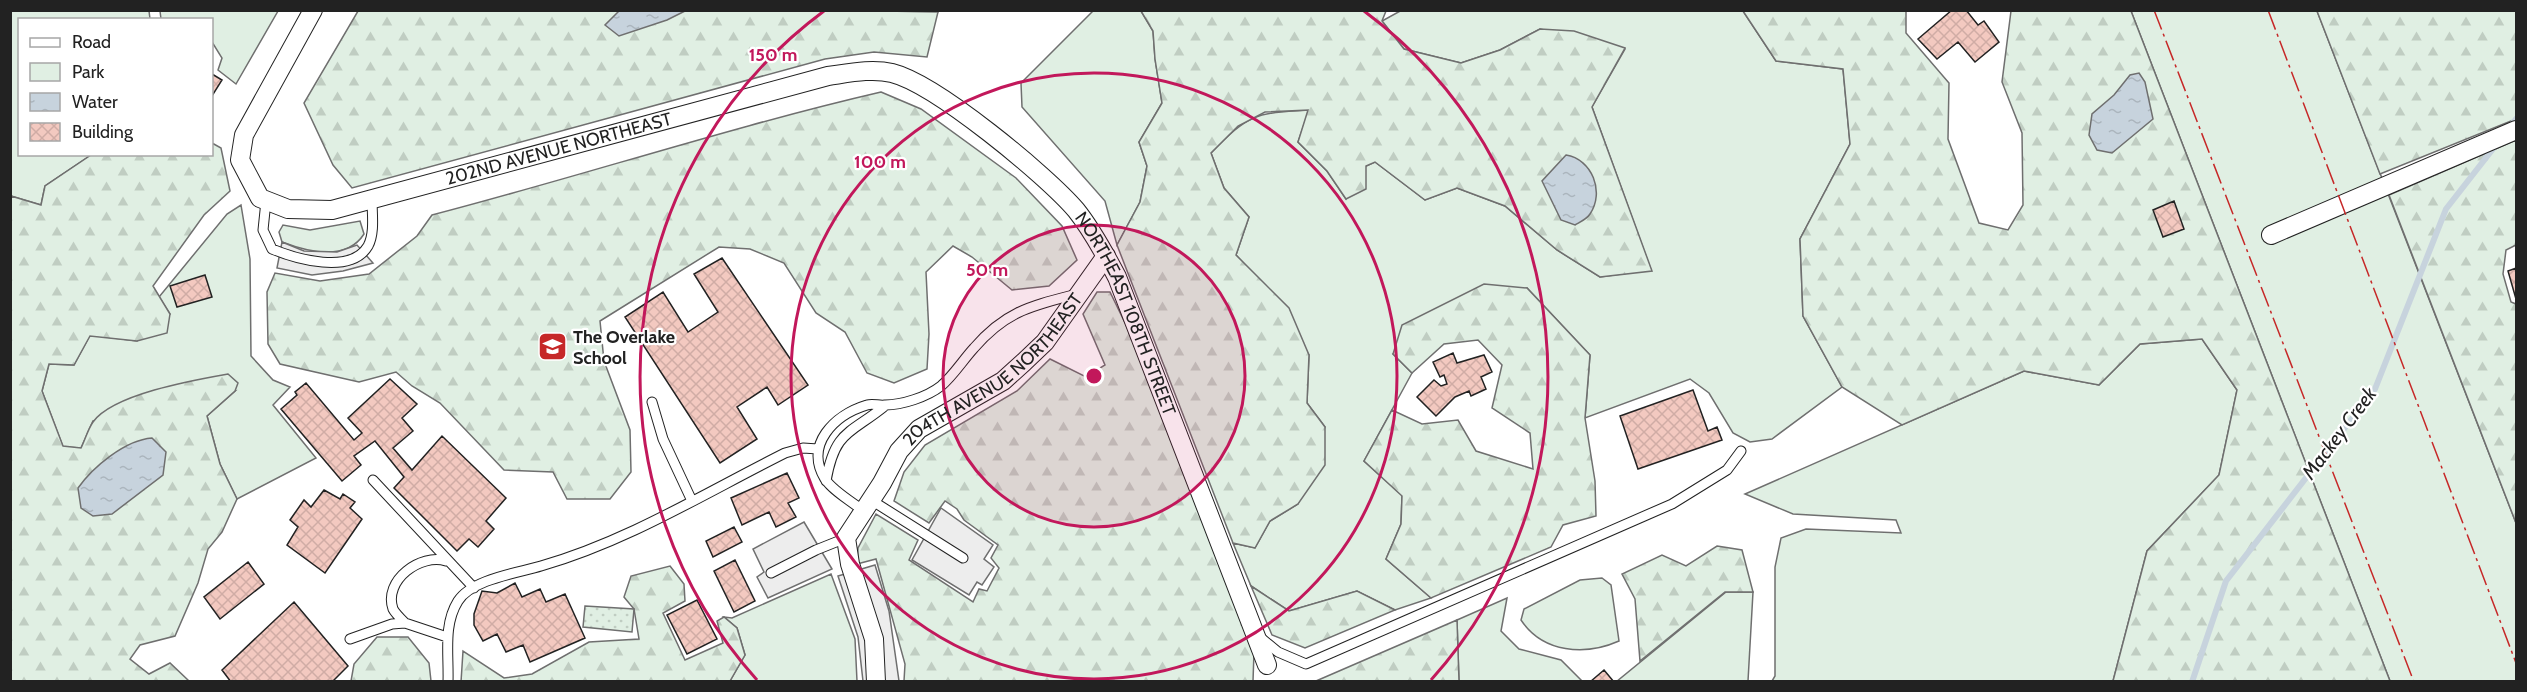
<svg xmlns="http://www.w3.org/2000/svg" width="2527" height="692" font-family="Cabin,sans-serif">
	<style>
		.green { fill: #e0efe3; stroke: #6f6f6f; stroke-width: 1.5 }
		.forest { fill: url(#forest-firs); stroke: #6f6f6f; stroke-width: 1.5 }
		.park { fill: url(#park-dots); stroke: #6f6f6f; stroke-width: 1.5 }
		.parking { fill: #ededed; stroke: #6f6f6f; stroke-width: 1.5 }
		.water { fill: url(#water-ripples); stroke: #6f6f6f; stroke-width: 1.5 }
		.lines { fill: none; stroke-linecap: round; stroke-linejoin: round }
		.stream { stroke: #c7d3dd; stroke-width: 6 }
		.building { fill: url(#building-cross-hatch); stroke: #222; stroke-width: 1.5 }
		.service-casing { stroke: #222; stroke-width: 11 }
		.minor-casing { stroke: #222; stroke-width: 20 }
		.service { stroke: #fff; stroke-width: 9 }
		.minor { stroke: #fff; stroke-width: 18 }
		.power { stroke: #c62828; stroke-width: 1.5; stroke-dasharray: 21 4.5 3 4.5; stroke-linecap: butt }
		.ring { fill: none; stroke: #c2185b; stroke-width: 3 }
		.labels { text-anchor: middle; stroke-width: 4.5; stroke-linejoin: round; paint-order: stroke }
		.street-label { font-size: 18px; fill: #222; stroke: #fff }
		.poi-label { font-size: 18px; font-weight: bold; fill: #222; stroke: #fff; text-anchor: start }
		.water-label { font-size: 20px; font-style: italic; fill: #222; stroke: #fff }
		.centre { fill: #c2185b; stroke: #fff; stroke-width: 3 }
		.ring-label { font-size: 18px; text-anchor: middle; font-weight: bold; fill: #c2185b; stroke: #fff; stroke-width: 4.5; stroke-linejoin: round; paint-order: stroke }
	</style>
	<defs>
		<pattern id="forest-firs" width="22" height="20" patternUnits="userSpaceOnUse" patternTransform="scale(1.5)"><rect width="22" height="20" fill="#e0efe3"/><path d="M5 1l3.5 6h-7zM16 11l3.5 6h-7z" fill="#c0cdc2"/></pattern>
		<pattern id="park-dots" width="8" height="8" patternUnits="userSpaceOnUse" patternTransform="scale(1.5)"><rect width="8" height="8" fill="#e0efe3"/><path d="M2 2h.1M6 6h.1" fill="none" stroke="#c0cdc2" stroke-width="1.8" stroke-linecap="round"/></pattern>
		<pattern id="water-ripples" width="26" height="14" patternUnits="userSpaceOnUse" patternTransform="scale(1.5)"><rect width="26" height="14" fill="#c7d3dd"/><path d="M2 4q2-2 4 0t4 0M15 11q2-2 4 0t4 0" fill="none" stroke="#abb5bd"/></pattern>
		<pattern id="building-cross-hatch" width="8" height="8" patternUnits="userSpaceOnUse" patternTransform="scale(1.5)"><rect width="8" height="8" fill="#f3c9c0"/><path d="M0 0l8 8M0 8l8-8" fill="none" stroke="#d0aca5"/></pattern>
	</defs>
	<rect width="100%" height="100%" fill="#fff"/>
	<path class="green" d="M1402,10l341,1 33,50 67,8 7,75 -50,95 3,77 39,71 -70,52 -22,3 -17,-9 -24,-40 -19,-14 -105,39 5,-63 -63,-67 -134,66 19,19 -48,88 38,34 -1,29 -15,35 45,39 -36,12 -38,-19 -68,20 -38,-25 -18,-43 22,5 15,-27 28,-17 27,-77 -18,-24 2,-48 -49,-74 -24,-26 13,-38 -25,-29 -13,-35c38,-39 43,-40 98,-43l-11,32 29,29 19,28 20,-33 9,-4 50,38 32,-12 48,18 52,44 43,27 51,-7 -59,-163 33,-58 -85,-20 -40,21 -39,13 -57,-14 -22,-28z
		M11,11h138l1,8 -130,1v134l71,1 -46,31 -4,19 -30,-9z
		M160,11v-1l118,1 -42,73 -18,-14 4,-12 -10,-16v-22l-51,-1z
		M828,11h111l-1,1z
		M1093,11h48l12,20 2,28 7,44 -23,39 8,24 -7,36 -23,43 -12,-44 -83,-94 -1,-24z
		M2131,11h186l199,512v158h-126z
		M241,205l9,54 1,97 22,24 17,7 -17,18 43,53 -79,41 -17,-35 -13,-48 28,-25 -142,30 -12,27 -18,-1 -21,-56 7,-27 25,1 16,-30 47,6 33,-27 -11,-17 68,-83z
		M360,221l4,13c-18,28 -56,18 -82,8l-3,-10 4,-7 27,5z
		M2202,339l35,51 -18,85 -72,76 -34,130h-341l3,-5v-109l6,-29 25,-9 95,4 -5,-13 -103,-6 -48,-20 279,-123 75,14 41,-41z
		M831,574l24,65 2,42h-127l15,-26 -8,-27 -13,-11 8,1z
		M1602,578l9,7 8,56c-34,15 -76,12 -98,-21l3,-11 56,-29z
		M1726,592h27l-5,89 -132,1z
		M1507,598l-6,33 18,18 42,11 21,21h-123l-2,-61z"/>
	<path class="forest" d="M828,10l110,2 -11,45 -53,-5 -49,7 -473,129 -19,-23 -29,-62 54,-92z
		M1141,11h245l-4,10 22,28 57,14 39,-13 40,-21 34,2 51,17 -33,59 60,164 -52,6 -43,-27 -52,-44 -48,-18 -32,12 -50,-38 -9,4v23l-20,10 -19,-28 -29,-29 10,-32 -43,2 -27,14 -27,27 13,35 25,29 -13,38 53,53 20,47 -2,48 18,24v38l-27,39 -28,17 -15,27 -22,-5 -116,-298 23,-43 7,-36 -8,-24 23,-39 -7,-44 -2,-28z
		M1743,11h163v22l43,50 -1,56 31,84 29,7 15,-25 -1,-72 -20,-51 9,-71h120l259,670h-277l34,-130 72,-76 18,-85 -35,-51 -62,5 -41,41 -75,-14 -122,54 -60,-38 -39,-71 -3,-77 50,-95 -7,-75 -67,-8z
		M2317,11h199v108l-136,55z
		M881,92l40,17 95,69 46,48 15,34 -28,26 -37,4 -40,-33 -19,-11 -27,26 3,62 -2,35 -33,14 -27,-10 -22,-41 -29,-19 -32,-50 -34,-14 -31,-2 -119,74 4,40 26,69 1,42 -21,27h-43l-14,-27 -49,-2 -64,-67 -28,-17 -16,-14 -37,10 -79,-18 -12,-20 -1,-52 8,-19 45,8 49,-7 48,-38 15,-21c150,-39 298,-88 449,-123z
		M2516,140v105l-10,5 -3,24 8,28 5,2v219l-127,-328z
		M212,143l9,5 9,43 -26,24 -51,71 17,28 -3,19 -30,8 -47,-5 -16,29 -25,-1 -7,27 21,55 18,2c4,-8 7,-19 12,-26 20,-28 101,-42 135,-48l10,9 -3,8 -28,25 13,48 17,35 -15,33 -14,17 -10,34 -23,53 -35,9 -10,14 19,15 21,-11 19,18 -178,1v-486l30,9 4,-19 46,-31 121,-1z
		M1484,284l43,4 63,67 -5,63 10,63 1,35 -33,9 -12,22 -120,51 -45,-39 15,-35 1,-28 -38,-35 28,-51 30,14 36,-4 18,31 57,18 -3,-36 -38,-25 10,-43 -24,-25 -34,4 -32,29 -19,-19 9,-29z
		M1097,292h13l17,35 127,325 -1,29h-349l1,-17 -29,-105 -19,5 1,-16 18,-34 42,26 -9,20 64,42 6,-13 8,2 12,-23 -8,-10 7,-13 -34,-25 -7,-11 -12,-8 -16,22 -35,-22 10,-29 21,-27 92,-54 33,-32 36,18 19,-12 -22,-51z
		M1717,546l25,4 11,42h-28l-85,69 -5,-62 -13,-25 40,-19 24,11z
		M670,566l14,18 1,17 -22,12 22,47 38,-17 -6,-22 7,-4 13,11 8,27 -15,26 -269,1 2,-31 41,27 28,-4 57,-32 50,-3 -5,-30 -10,-12 7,-21z
		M1251,586l38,25 68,-20 38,19 -90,38 -33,-13z
		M1457,620l2,61h-143z
		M377,637h31l21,26 2,18h-80l3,-17z"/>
	<path class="park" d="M585,606l49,3 -2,23 -49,-5z"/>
	<path class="parking" d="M282,242l22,9 33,1 20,-7 16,18 -30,8 -31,4 -35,-7z
		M941,508l52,37 -9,14 10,8 -12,18 -5,-3 -8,13 -57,-35z
		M804,522l28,47 -64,29 -11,-21 7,-5 -11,-23z
		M875,565l14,46 10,70h-36l-5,-44 -20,-61z"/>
	<path class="water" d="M619,11v-1l66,1 -18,9 -48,16 -14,-11z
		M2139,73l6,9 8,37 -41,34 -15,-3 -8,-15 3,-21 22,-19 16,-20z
		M1566,155c26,4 39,37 24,59 -3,5 -10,8 -15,11l-14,-5 -19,-39z
		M152,438l14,14 -3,23 -51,39 -19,2 -12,-8 -3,-20c15,-21 47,-48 74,-50z"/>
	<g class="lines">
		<path class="stream" d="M2509,128l7,-9
			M2192,682l34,-101 149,-192 71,-180 50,-64"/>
	</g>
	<path class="building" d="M1952,10h14l12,15 6,-4 15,21 -24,20 -17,-20 -21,17 -19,-20z
		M212,74l10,6 -10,16z
		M2174,201l10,28 -21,8 -10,-27z
		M722,258l86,127 -30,20 -11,-18 -30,20 20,32 -37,24 -95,-146 38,-25 25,40 30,-20 -24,-38z
		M2516,268v31l-8,-28z
		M205,275l7,22 -35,10 -7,-21z
		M1453,353l4,10 27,-8 8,17 -11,5 5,12 -15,7 -2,-5 -14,6 -19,19 -19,-19 17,-17 7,6 6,-2 -3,-9 -4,2 -7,-15z
		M390,379l27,25 -15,14 11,13 -20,17 19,22 30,-34 64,62 -20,23 8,8 -16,18 -9,-8 -12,12 -63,-63 10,-11 -29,-36 -21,15 7,9 -19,16 -61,-72 16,-14 -2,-3 11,-9 48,57 8,-7 -14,-15z
		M1693,390l15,41 9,-4 5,13 -84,29 -18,-53z
		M787,473l12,25 -11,5 8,14 -20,10 -7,-15 -27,13 -11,-27z
		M324,490l16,9 3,-5 12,8 -5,6 12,11 -37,54 -38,-28 11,-18 -8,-7 14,-20 7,7z
		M734,527l8,15 -29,15 -7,-16z
		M735,560l20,41 -21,11 -20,-41z
		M248,562l16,22 -44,35 -16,-22z
		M515,583l7,14 18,-8 6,13 19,-8 20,44 -55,24 -7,-17 -17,7 -9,-18 -14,7 -9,-16v-11l8,-23 15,2z
		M697,600l20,39 -30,15 -20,-39z
		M294,602l54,64 -16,16h-101l-9,-12z
		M1604,670l10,12h-24z"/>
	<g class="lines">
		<defs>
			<path id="service" d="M266,201l-3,29 9,19c24,10 79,26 96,-3 7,-13 4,-32 4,-46
				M652,402l11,37 29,62
				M373,480l101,108
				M826,481c9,-52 25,-47 60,-76
				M871,500l92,58
				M864,511c-12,-9 -31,-20 -39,-32 -21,-34 9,-64 42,-74 6,-2 12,1 18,0 17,0 42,-8 56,-19 12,-10 22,-26 33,-38 32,-37 57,-42 103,-54
				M771,573l45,-23 30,-12
				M405,623c-4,-4 -10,-10 -12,-14 -10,-29 28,-56 53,-48
				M1261,638l17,14 28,12 366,-160 55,-34 14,-19
				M350,639l42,-15 13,-1 42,14
				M448,682c1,-28 -5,-57 10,-81 14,-22 60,-28 83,-35 87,-25 164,-73 244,-113l18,-5 15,1"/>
			<g id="minor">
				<path id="s1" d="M313,10l-69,125 -4,25 20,38 28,11 44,1 496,-134c21,-3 44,-8 64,-3 44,11 154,102 184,137 16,20 29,44 41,67l150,388"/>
				<path d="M2271,235l245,-105"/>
				<path id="s2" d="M876,682l-2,-43 -24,-75 -4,-26 36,-55 17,-32 20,-22 84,-48 21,-19 21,-20 61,-86"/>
			</g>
		</defs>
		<use href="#service" class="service-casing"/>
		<use href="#minor" class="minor-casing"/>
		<use href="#service" class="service"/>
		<use href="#minor" class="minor"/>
		<path class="power" d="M2154,10l260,672
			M2268,10l248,653"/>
	</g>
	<circle cx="1094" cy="376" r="151" fill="#c2185b" fill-opacity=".12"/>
	<g class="ring">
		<circle cx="1094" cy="376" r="151"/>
		<circle cx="1094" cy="376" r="303"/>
		<path d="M757 680A454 454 0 0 1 824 11M1364 11A454 454 0 0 1 1431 680"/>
	</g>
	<defs>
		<symbol id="school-square" viewBox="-11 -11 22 22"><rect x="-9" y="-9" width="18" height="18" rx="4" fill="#c62828" stroke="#fff"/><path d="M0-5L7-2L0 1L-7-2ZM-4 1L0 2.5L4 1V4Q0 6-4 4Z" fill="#fff"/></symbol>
	</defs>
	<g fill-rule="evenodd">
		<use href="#school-square" x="536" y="330" width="33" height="33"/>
	</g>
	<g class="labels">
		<g class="street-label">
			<text dy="6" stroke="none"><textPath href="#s1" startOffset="520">202ND AVENUE NORTHEAST</textPath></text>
			<text dy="6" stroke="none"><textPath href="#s1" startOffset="1210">NORTHEAST 108TH STREET</textPath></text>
			<text dy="6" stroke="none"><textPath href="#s2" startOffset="376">204TH AVENUE NORTHEAST</textPath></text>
		</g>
		<g class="poi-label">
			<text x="573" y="343">The Overlake<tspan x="573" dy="21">School</tspan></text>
		</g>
		<g class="water-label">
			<text transform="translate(2339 433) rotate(-53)" y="7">Mackey Creek</text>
		</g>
	</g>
	<circle cx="1094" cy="376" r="9" class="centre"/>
	<g class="ring-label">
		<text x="773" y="61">150 m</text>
		<text x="880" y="168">100 m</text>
		<text x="987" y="276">50 m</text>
	</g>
	<rect width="2527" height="692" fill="none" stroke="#222222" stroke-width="24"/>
	<rect x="18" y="18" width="195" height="138" fill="#ffffff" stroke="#a7a7a7" stroke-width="1.5"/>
	<rect x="30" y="38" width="30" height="9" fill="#ffffff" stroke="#a7a7a7" stroke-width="1.5"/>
	<text x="72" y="48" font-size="18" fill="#222222">Road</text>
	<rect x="30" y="63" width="30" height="18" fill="#e0efe3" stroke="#a7a7a7" stroke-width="1.5"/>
	<text x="72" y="78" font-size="18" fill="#222222">Park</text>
	<rect x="30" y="93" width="30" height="18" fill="url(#water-ripples)" stroke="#a7a7a7" stroke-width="1.5"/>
	<text x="72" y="108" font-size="18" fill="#222222">Water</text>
	<rect x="30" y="123" width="30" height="18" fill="url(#building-cross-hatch)" stroke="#a7a7a7" stroke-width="1.5"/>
	<text x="72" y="138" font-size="18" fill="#222222">Building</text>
</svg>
